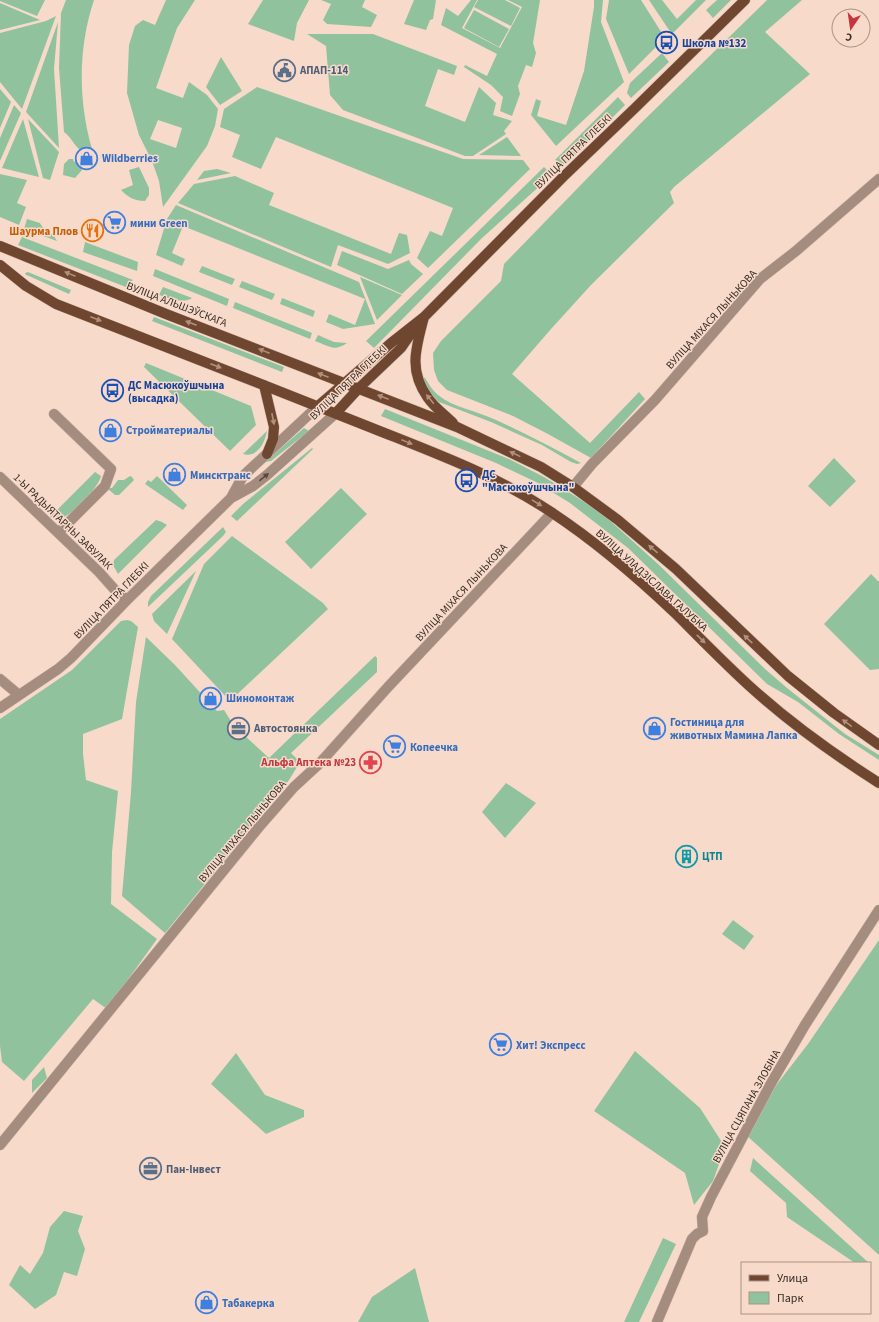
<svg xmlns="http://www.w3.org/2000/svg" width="879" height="1322" font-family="'Source Sans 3',sans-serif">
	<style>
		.green { fill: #91c29e; fill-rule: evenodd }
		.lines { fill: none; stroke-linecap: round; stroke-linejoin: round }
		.minor-casing { stroke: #d1b7a8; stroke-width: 11 }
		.major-casing { stroke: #d1b7a8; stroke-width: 11 }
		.minor { stroke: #a48c7f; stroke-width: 10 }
		.major { stroke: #6f4630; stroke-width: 10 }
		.oneway { fill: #b3907c }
		.oneway2 { fill: #584940 }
		.labels { text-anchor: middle; stroke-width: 3; stroke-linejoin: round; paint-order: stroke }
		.transit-label { font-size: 11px; font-weight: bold; fill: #164399; stroke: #f7dac9; text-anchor: start }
		.service-label { font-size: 11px; font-weight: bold; fill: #4e5e75; stroke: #f7dac9; text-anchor: start }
		.street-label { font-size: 11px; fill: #372c25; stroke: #f7dac9 }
		.shop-label { font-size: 11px; font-weight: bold; fill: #366cbe; stroke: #f7dac9; text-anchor: start }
		.food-label { font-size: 11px; font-weight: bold; fill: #c56008; stroke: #f7dac9; text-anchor: end }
		.health-label { font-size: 11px; font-weight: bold; fill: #be3a42; stroke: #f7dac9; text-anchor: end }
		.culture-label { font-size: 11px; font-weight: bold; fill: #0d838f; stroke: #f7dac9; text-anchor: start }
	</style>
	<rect width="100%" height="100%" fill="#f7dac9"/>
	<path class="green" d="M0,0h45l-8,16 -37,-15z
		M66,0h28c-16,48 -16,100 -2,149l-12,1c-6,-5 -9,-13 -16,-18l-5,-64 2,-55z
		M166,0h29l-18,28 -21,60 27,10 6,-16 18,13 11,14 -3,17 -8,20 -44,61 -4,-26 -7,-20 -13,-26 -12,-42 2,-48 6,-19 8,-6 12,5zM158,120l24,8 -6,20 -26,-9z
		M263,0h46l-12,23 -3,18 -46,-17z
		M321,0h44l-3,7 15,8 -6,12 -44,-3 -4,-4 8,-16z
		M414,0h22l-3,19 -3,1 -4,10 -22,-6z
		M471,0h6l-15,28 38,20 22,-41 -14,-7h32l-7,43 3,10 -4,14 -6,-2 -8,21 2,8 -8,22 -12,-5 3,-14 -12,-12 -27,-18 1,-2 22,11 10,-22 -56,-29 5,-17 12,8z
		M478,0h27l15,8 -9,18 -37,-19z
		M594,0h9l-2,22 23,60 -68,64 -25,-31 5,-16 5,2 -4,15 29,9 18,-54 10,-64z
		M609,0h32l24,38 -36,36 -23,-55z
		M649,0h13l15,19 19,-19h10l-33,33 -4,-3z
		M717,0h14l-18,18 -7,-8z
		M767,0h35l-37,32 45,42 -136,113 -4,5 4,11 -83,82 -40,44 -39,45 78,69 49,-51 6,7 -54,59 -43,-24 -35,-18 -66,-26 -9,-9 -4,-11 -1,-17 8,-12 60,-60 3,-17 137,-141z
		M0,3l40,17 -40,10z
		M474,10l35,19 -10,18 -35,-19z
		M56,16l-34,93 -22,-27v-49l46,-12z
		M58,22l-4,47 5,79 -33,-36z
		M307,34h66l84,32 -3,9 -16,-6 -13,37 40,16 14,-35 17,16 -3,12 19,6 -8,10 2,3 -33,22h-8l-122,-46 -13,-15 -4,-49z
		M662,53l7,9 -38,36 -4,-5 3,-10z
		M221,57l21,34 -22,14 -14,-18z
		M257,87l206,72 60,1 7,9 -102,99 -11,-10 13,-27 12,5 11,-28 -177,-71 -15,32 -29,-12 8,-22 -20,-8 4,-18z
		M0,89l11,13 -11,26z
		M618,97l7,8 -59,59h-3l-8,-4z
		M14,105l7,8 -21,48v-23z
		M23,119l16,58 -37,-9z
		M28,119l31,33 -9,28 -7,-2z
		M507,137l14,19 -42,-1z
		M69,159h4l1,3 6,-1 2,9 -7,8 -12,-3 1,-11z
		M139,167l10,21v7l-4,6c-11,0 -17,-4 -24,-11l12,-5 -4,-15z
		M544,167l5,5v4l-6,7 -62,56 -107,109 -8,-7z
		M217,169l14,4 -34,7 7,-9z
		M0,174l27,6 -10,23 9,4 -7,18 -19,-8z
		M235,176l39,17 -5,12 122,49 8,-21 8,2 3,18 -22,11 -50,-19 -7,22 -153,-64 16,-19z
		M176,205l183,77 16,42 -32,5 -17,-7 3,-8 26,11 10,-26 -182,-73 -11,27 13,6 -3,7 -26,-11 11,-36z
		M27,219l13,4c5,10 11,6 17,18l-33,-12z
		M22,237l111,43 -7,7 -108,-42z
		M85,242l53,20 -1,9 -54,-19z
		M342,251l46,18 21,-9 2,4 12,10 -21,20 -65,-29z
		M202,266l33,13 -3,6 -33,-13z
		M155,269l74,30 -2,7 -74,-30z
		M28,272l43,18 -2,4 -40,-18 -3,-1 -1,-2z
		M360,277l42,18 -25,25z
		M242,281l33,13 -3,6 -33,-13z
		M163,287l29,11c-9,6 -23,0 -33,-3z
		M282,298l33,13 -2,6 -33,-13z
		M235,302l77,31 -2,6 -77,-31z
		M154,317l130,50 -2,5 -130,-51z
		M318,335l16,7 13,1c-13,9 -18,3 -32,-2z
		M146,363l105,43 5,19 -26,26 -86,-84z
		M422,377l3,1c4,6 7,12 13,17 16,13 40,16 58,25 29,13 57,28 85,43l-4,1 -6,-2 -29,-17 -51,-23 -52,-20 -9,-8z
		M385,409l124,50 35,18 47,29 16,12 51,46 107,105 22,19 58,46 34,21v5l-40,-26 -41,-32 -31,-18 -139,-136 -58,-45 -34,-21 -40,-19 -115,-47z
		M304,428l5,3 -38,30 -5,1v-1z
		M267,431c-2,11 -9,27 -24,23z
		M312,448l1,1 -76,72 -6,-5 12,-12z
		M834,458l22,23 -26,26 -22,-21z
		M95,472l6,4c-3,12 -28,40 -41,42 -3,0 -7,-1 -10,-1z
		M130,476l2,1 2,3 -15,15h-4l-8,-7h5l6,-8h6z
		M157,476l30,29 -4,5 -38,-26 3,-4 3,2z
		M341,488l26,26 -56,55 -26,-27z
		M156,520l6,2 5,3 -49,49 -5,-9 1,-5z
		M223,527l3,5 -3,4 -75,71v-5l3,-6z
		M232,536l91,67 5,6 -98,92 -58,-62 32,-75z
		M196,571l-29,63 -13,-13 -2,-7z
		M871,574l8,8v87l-9,1 -46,-46z
		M127,620l4,1 7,6 -16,92 -39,15v20l3,26 32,11 -6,61 -1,52 46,35 -50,70 -14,-10 -69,82 -22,-19 -2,-16v-327l72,-49 49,-49z
		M146,637l29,28 42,46 7,-1 10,16 35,32 106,-102 2,2v14l-86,81 9,9 -11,18 -124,153 -43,-37 9,-104 5,-90z
		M506,783l30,20 -31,35 -23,-26z
		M733,920l21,16 -10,14 -22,-16z
		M879,940v315l-133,-120 18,-34 44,-57z
		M635,1051l65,57 25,39 -12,34 -19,24 -9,-32 -91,-62z
		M236,1053l29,42 39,15v7l-38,17 -55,-50z
		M44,1067l3,11 -15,15v-13z
		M753,1158l116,105h-14l-68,-46 -1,-14 -36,-32z
		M64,1211l19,5 -5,15 7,18 -8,27 -13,-4 -8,23 -21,14 -26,-24 11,-20 10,9 13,-21 7,-26z
		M663,1238l13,6 -37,78h-15z
		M415,1268l14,54h-71l14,-25z"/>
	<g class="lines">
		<defs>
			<path id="minor" d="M54,414l57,55 -6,17 -46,46
				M0,477l99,95 16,18 12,10
				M573,487l19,-23 63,-64 105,-121 36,-28 83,-72
				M231,498l12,-22 75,-70
				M0,679l19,16
				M0,708l58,-39 13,-11 56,-58 104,-102 22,-12 14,-11 69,-62
				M0,1145l259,-318 35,-40 25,-23 69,-77 164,-174
				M657,1322l35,-83 5,-5 6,-3 -1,-14 9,-20 59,-112 35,-60 74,-115"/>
			<path id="major" d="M0,246l166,68 291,113 84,40 32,20 45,33 58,49 112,107 46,37 45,32
				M0,265l26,21 30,18c105,41 211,82 316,124 60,24 124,47 179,84 44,29 85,64 124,101 26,26 52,53 80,78 38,34 80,64 124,92
				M424,317c-8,31 -16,53 4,81 6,9 17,17 25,25
				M264,385l10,42 -1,12 -6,15
				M318,406l73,-63 33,-26 139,-140 71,-68 111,-109
				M336,413l23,-25 42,-40 14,-20"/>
		</defs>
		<use href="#minor" class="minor-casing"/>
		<use href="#major" class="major-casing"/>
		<use href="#minor" class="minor"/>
		<use href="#major" class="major"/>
	</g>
	<defs><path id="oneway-solid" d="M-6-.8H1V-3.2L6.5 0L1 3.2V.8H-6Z"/></defs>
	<g class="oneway">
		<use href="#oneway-solid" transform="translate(70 274) rotate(-158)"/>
		<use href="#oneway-solid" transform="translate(96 319) rotate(21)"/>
		<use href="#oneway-solid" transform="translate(191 323) rotate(-159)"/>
		<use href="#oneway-solid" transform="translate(264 351) rotate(-158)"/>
		<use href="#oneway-solid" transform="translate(216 366) rotate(21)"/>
		<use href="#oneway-solid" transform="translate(323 375) rotate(-159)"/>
		<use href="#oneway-solid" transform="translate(383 397) rotate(-159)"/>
		<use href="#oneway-solid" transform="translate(430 399) rotate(-129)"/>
		<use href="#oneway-solid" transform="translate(273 419) rotate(79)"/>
		<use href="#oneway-solid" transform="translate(407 442) rotate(22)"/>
		<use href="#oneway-solid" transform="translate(515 454) rotate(-154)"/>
		<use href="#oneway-solid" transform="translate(537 503) rotate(31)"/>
		<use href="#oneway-solid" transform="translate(653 549) rotate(-139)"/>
		<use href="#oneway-solid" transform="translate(701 639) rotate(44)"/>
		<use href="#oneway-solid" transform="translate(748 639) rotate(-136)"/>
		<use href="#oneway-solid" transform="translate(847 723) rotate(-144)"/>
	</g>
	<use class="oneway2" href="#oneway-solid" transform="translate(264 477) rotate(-39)"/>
	<defs>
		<symbol id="bus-ring" viewBox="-11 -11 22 22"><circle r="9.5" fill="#f7dac9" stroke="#1a4fb4" stroke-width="1.5"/><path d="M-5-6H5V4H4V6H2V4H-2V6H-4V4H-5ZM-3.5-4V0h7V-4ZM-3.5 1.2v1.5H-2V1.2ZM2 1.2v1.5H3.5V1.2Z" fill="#1a4fb4"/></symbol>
		<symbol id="civic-ring" viewBox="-11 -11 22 22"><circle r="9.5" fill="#f7dac9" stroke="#5c6f8a" stroke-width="1.5"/><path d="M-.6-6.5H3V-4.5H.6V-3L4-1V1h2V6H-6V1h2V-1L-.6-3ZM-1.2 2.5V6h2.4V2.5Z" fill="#5c6f8a"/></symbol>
		<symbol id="shop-ring" viewBox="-11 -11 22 22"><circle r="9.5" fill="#f7dac9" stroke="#3f7fe0" stroke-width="1.5"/><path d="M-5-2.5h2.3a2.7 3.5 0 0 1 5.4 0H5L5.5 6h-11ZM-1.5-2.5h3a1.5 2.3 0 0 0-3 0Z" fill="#3f7fe0"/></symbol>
		<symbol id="supermarket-ring" viewBox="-11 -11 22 22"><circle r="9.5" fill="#f7dac9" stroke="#3f7fe0" stroke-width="1.5"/><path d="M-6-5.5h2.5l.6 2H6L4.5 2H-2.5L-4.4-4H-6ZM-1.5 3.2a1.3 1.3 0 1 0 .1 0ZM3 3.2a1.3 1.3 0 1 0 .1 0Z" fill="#3f7fe0"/></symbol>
		<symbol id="restaurant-ring" viewBox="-11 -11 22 22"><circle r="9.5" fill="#f7dac9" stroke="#e8710a" stroke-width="1.5"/><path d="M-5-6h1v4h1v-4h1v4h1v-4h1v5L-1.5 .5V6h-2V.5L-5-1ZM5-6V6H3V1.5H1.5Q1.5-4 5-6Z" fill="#e8710a"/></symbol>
		<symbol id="office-ring" viewBox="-11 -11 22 22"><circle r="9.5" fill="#f7dac9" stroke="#5c6f8a" stroke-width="1.5"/><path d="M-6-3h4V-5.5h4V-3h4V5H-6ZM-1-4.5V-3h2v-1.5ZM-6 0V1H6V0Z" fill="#5c6f8a"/></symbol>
		<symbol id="pharmacy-ring" viewBox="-11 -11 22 22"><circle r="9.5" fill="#f7dac9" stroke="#e0444e" stroke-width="1.5"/><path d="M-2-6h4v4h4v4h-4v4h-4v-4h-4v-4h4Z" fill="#e0444e"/></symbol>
		<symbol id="building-ring" viewBox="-11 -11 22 22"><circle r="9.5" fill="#f7dac9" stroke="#0f9aa8" stroke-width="1.5"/><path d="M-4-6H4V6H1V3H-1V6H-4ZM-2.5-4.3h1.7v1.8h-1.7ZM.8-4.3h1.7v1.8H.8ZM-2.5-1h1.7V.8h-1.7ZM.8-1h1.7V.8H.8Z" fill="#0f9aa8"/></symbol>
	</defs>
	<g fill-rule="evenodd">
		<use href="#bus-ring" x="654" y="30" width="25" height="25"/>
		<use href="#civic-ring" x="272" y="58" width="25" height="25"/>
		<use href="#shop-ring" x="74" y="146" width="25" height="25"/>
		<use href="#supermarket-ring" x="102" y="210" width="25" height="25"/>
		<use href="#restaurant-ring" x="80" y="218" width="25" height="25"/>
		<use href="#bus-ring" x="100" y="378" width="25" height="25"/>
		<use href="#shop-ring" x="98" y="418" width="25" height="25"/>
		<use href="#shop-ring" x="162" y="462" width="25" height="25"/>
		<use href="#bus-ring" x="454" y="468" width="25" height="25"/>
		<use href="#shop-ring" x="198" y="686" width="25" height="25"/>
		<use href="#office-ring" x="226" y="716" width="25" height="25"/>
		<use href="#shop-ring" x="642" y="716" width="25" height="25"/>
		<use href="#supermarket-ring" x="382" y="734" width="25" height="25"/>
		<use href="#pharmacy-ring" x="358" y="750" width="25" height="25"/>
		<use href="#building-ring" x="674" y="844" width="25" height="25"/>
		<use href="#supermarket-ring" x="488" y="1032" width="25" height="25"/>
		<use href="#office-ring" x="138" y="1156" width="25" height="25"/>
		<use href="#shop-ring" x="194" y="1290" width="25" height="25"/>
	</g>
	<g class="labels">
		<g class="transit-label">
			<text x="682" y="47">Школа №132</text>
			<text x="128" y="389">ДС Масюкоўшчына<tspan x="128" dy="13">(высадка)</tspan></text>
			<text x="482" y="478">ДС<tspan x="482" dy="13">"Масюкоўшчына"</tspan></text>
		</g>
		<g class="service-label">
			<text x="300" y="74">АПАП-114</text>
			<text x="254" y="732">Автостоянка</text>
			<text x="166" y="1173">Пан-Інвест</text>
		</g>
		<g class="street-label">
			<text transform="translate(573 151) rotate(-44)" y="4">ВУЛІЦА ПЯТРА ГЛЕБКІ</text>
			<text transform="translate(177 304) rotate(21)" y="4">ВУЛІЦА АЛЬШЭЎСКАГА</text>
			<text transform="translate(711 319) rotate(-48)" y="4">ВУЛІЦА МІХАСЯ ЛЫНЬКОВА</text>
			<text transform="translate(348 382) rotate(-44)" y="4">ВУЛІЦА ПЯТРА ГЛЕБКІ</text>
			<text transform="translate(63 521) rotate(44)" y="4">1-Ы РАДЫЯТАРНЫ ЗАВУЛАК</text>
			<text transform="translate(652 580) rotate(42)" y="4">ВУЛІЦА УЛАДЗІСЛАВА ГАЛУБКА</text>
			<text transform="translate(461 592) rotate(-47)" y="4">ВУЛІЦА МІХАСЯ ЛЫНЬКОВА</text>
			<text transform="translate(111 600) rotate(-46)" y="4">ВУЛІЦА ПЯТРА ГЛЕБКІ</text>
			<text transform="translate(242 831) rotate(-50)" y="4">ВУЛІЦА МІХАСЯ ЛЫНЬКОВА</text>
			<text transform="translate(746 1106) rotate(-61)" y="4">ВУЛІЦА СЦЯПАНА ЗЛОБІНА</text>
		</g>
		<g class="shop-label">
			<text x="102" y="162">Wildberries</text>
			<text x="130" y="227">мини Green</text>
			<text x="126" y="434">Стройматериалы</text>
			<text x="190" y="479">Минсктранс</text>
			<text x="226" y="702">Шиномонтаж</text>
			<text x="670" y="726">Гостиница для<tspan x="670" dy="13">животных Мамина Лапка</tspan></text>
			<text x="410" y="751">Копеечка</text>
			<text x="516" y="1049">Хит! Экспресс</text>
			<text x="222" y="1307">Табакерка</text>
		</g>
		<g class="food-label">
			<text x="78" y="235">Шаурма Плов</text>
		</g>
		<g class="health-label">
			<text x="356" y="766">Альфа Аптека №23</text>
		</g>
		<g class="culture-label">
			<text x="702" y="860">ЦТП</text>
		</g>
	</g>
	<rect x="741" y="1262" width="130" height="52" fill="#f7dac9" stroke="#aa9487"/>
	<rect x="749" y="1275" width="20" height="6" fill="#6f4630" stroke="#aa9487"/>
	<text x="777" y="1282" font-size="12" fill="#372c25">Улица</text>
	<rect x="749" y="1292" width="20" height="12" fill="#91c29e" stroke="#aa9487"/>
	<text x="777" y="1302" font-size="12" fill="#372c25">Парк</text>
	<g transform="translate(851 28) rotate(193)"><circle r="19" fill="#f7dac9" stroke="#aa9487"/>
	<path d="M0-3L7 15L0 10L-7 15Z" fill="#c63641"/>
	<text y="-6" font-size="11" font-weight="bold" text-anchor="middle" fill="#372c25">С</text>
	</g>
</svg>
